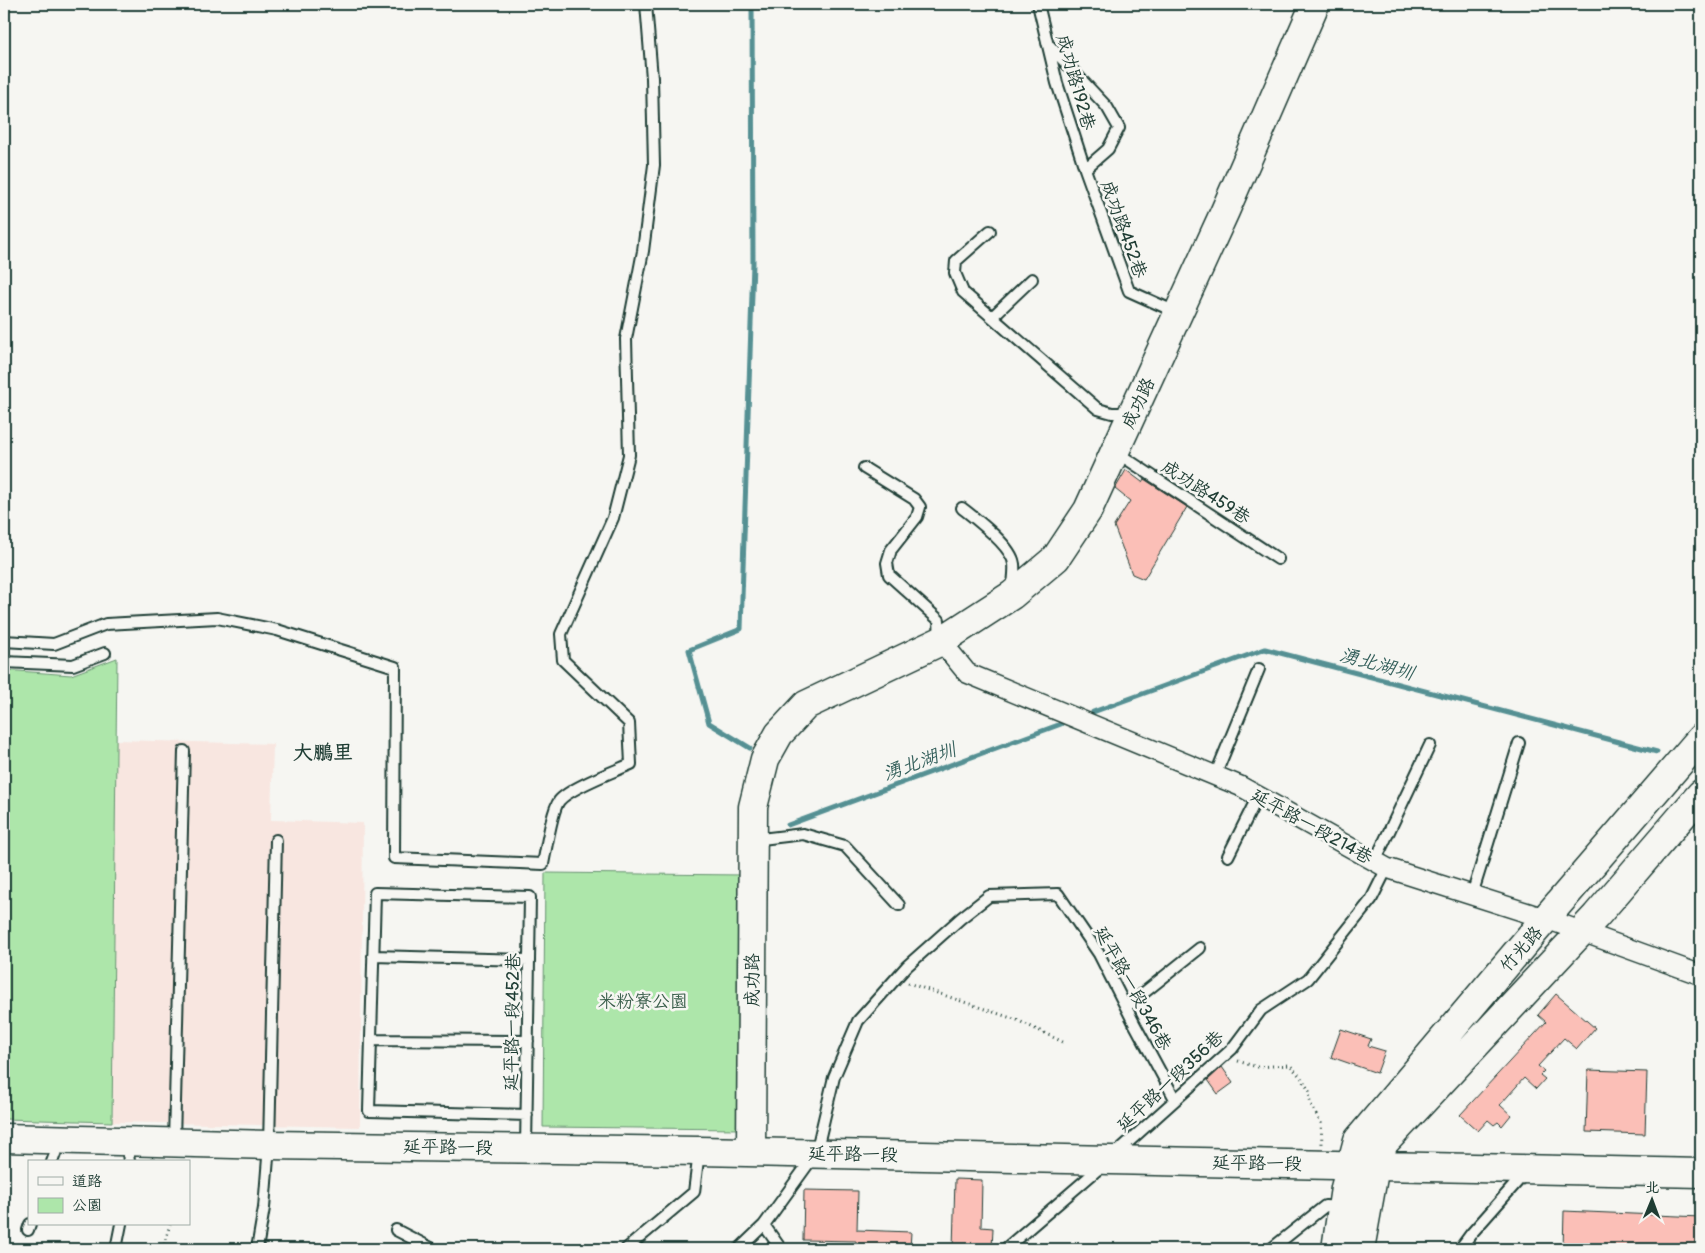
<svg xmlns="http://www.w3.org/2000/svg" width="1705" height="1253" font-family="Pangolin,'LXGW WenKai TC',sans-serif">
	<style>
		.built { fill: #f8e6e0 }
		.green { fill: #ade6aa; stroke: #66926f }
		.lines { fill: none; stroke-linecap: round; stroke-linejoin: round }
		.stream { stroke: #549093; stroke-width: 5 }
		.building { fill: #fbbfb7; stroke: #1f3d34 }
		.lane-casing { stroke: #1f3d34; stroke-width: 14 }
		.street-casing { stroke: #1f3d34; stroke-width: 22 }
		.secondary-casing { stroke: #1f3d34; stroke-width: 31 }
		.path { stroke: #1f3d34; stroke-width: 3; stroke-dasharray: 1 4; stroke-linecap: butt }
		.lane { stroke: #f6f6f2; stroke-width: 10 }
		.street { stroke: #f6f6f2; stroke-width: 19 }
		.secondary { stroke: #f6f6f2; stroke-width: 28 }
		.labels { text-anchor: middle; stroke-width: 5; stroke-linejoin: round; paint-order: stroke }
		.street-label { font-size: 18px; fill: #1f3d34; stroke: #f6f6f2 }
		.park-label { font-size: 18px; fill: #3b5f4c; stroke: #f6f6f2 }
		.water-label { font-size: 19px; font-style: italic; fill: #35605c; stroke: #f6f6f2 }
		.quarter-label { font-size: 20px; font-weight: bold; fill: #1f3d34; stroke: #f6f6f2 }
	</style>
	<rect width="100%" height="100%" fill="#f6f6f2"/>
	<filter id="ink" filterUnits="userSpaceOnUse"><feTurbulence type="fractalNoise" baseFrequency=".02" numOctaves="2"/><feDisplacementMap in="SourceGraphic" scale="10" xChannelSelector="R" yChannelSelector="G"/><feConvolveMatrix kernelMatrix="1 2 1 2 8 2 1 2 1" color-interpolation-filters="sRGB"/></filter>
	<g filter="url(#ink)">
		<path class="built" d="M116,740l157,4 -2,76 92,3 -3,304 -248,-5z"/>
		<path class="green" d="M117,658l-5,464 -108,-3v-449l67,5z
			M545,873l198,2 -3,254 -197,-2z"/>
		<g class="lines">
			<path class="stream" d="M1093,712l172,-63 392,103
				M750,748l-41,-25 -20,-73 52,-21 12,-366 -1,-259
				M788,825l273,-101"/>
		</g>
		<path class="building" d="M1126,470l16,12 2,-3 43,28 -43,72 -12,-5 -18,-48 16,-25 -15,-12z
			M1556,994l39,34 -18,21 -13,-11 -26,28 6,5 -4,4 5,4 -9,10 -12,-11 -24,27 11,10 -9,11 -4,-4 -4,3 -6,-5 -10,11 -18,-16 86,-93 -8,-7z
			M1341,1029l30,10 -3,7 17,5 -8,22 -46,-16z
			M1222,1067l11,16 -15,11 -10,-14z
			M1588,1070l59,2 -2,62 -59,-2z
			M955,1179l27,1 -1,47 12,1 -1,21 -39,-1z
			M804,1190l54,1 -1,39 54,2 -1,17h-54v-8l-53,-1z
			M1564,1211l137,6v32h-138z"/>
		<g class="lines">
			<defs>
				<path id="lane" d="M1038,4l19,79 28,86
					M1047,43l60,64 12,21 -11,21 -23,20 44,122 49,22
					M990,231l-34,30 -1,12 8,19 135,117 14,4h18
					M992,317l40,-38
					M1116,452l162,107
					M864,468l50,31 6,8 -3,10 -26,33 -4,13 2,12 50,45 1,18
					M962,508c14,11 50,38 52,56 1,8 -1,16 -1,24
					M4,641l50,3 52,-20 111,-6 60,12 118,37 -1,191 149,6c3,-14 9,-54 16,-63 10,-13 56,-30 72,-37l-2,-41 -66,-63 -2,-26 52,-116 16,-63 -3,-116 17,-88 11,-86 -2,-87 -6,-74
					M4,662l69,3 32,-12
					M1215,776l44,-107
					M753,840l50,-6 42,12 54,59
					M1228,856l30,-60
					M1375,861l55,-116
					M1472,895l47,-152
					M373,956l155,4
					M1126,1007l74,-59
					M371,1040l157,1
					M174,1141l10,-390
					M127,1142l2,20
					M526,1147c2,-83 2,-167 4,-250l-155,-4 -6,218 158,4
					M1114,1155l118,-106 29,-39 47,-31 63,-79 16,-32
					M52,1162l8,-21
					M764,1225l17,24
					M28,1230l2,-6
					M396,1230l37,19
					M116,1249l5,-25
					M257,1249l7,-41 5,-63 7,-305
					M626,1249l68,-57 5,-40
					M739,1249l25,-24 52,-72 18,-76 24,-56 49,-55 54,-48 28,-22 69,-2 41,60 35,69 41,76
					M1005,1249l98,-84
					M1271,1249l54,-43 16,1
					M1460,1249l11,-15 54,-61"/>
				<path id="street" d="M941,641l26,32 273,113 147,82 160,51 154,56"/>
				<path id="secondary" d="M4,1138l265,7 430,6 1002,22
					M751,1152l2,-345 12,-48 14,-25 27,-29 135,-64 71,-46 44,-37 32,-48 137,-299 90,-207
					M1336,1249l9,-61 13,-48 176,-208 167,-194
					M1360,1249l15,-83 9,-23 212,-227 105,-122"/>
			</defs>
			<use href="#lane" class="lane-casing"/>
			<use href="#street" class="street-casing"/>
			<use href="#secondary" class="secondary-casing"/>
			<path class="path" d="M908,983l109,37 48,23
				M1238,1061l19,6 33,-2 13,15 6,11 1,12 11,20 1,21
				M163,1249l7,-25"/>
			<use href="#lane" class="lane"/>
			<use href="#street" class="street"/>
			<use href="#secondary" class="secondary"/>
		</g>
	</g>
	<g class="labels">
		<g class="street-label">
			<text transform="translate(1076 82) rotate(74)" y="6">成功路192巷</text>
			<text transform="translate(1124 229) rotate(70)" y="6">成功路452巷</text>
			<text transform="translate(1138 403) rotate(-65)" y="6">成功路</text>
			<text transform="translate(1206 492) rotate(33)" y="6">成功路459巷</text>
			<text transform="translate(1312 826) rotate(29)" y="6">延平路一段214巷</text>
			<text transform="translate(1521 949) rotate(-49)" y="6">竹光路</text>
			<text transform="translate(752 980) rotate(-90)" y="6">成功路</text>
			<text transform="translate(1133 988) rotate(61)" y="6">延平路一段346巷</text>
			<text transform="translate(512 1022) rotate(-89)" y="6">延平路一段452巷</text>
			<text transform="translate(1170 1081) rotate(-43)" y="6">延平路一段356巷</text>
			<text transform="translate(448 1147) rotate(1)" y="6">延平路一段</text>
			<text transform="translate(853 1154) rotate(1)" y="6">延平路一段</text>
			<text transform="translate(1257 1163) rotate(1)" y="6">延平路一段</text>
		</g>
		<g class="park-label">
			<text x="643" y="1007">米粉寮公園</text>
		</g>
		<g class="water-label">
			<text transform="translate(1377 663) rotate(15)" y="7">湧北湖圳</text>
			<text transform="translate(919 761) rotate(-20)" y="7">湧北湖圳</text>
		</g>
		<g class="quarter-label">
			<text x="323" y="759">大鵬里</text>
		</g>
	</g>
	<rect width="1705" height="1253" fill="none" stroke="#f6f6f2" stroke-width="20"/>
	<rect x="10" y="10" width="1685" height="1233" fill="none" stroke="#1f3d34" stroke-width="2" filter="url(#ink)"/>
	<rect x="28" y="1160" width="162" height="65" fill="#f6f6f2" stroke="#a0aca6"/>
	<rect x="38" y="1177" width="25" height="8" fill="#f6f6f2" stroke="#a0aca6"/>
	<text x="72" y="1186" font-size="15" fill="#1f3d34">道路</text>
	<rect x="38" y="1198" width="25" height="15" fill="#ade6aa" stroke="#a0aca6"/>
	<text x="72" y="1210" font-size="15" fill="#1f3d34">公園</text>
	<g transform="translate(1652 1200) rotate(1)" stroke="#f6f6f2" stroke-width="4" paint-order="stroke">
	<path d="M0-4L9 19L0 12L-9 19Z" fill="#1f3d34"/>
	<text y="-8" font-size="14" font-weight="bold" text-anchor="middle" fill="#1f3d34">北</text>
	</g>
</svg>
